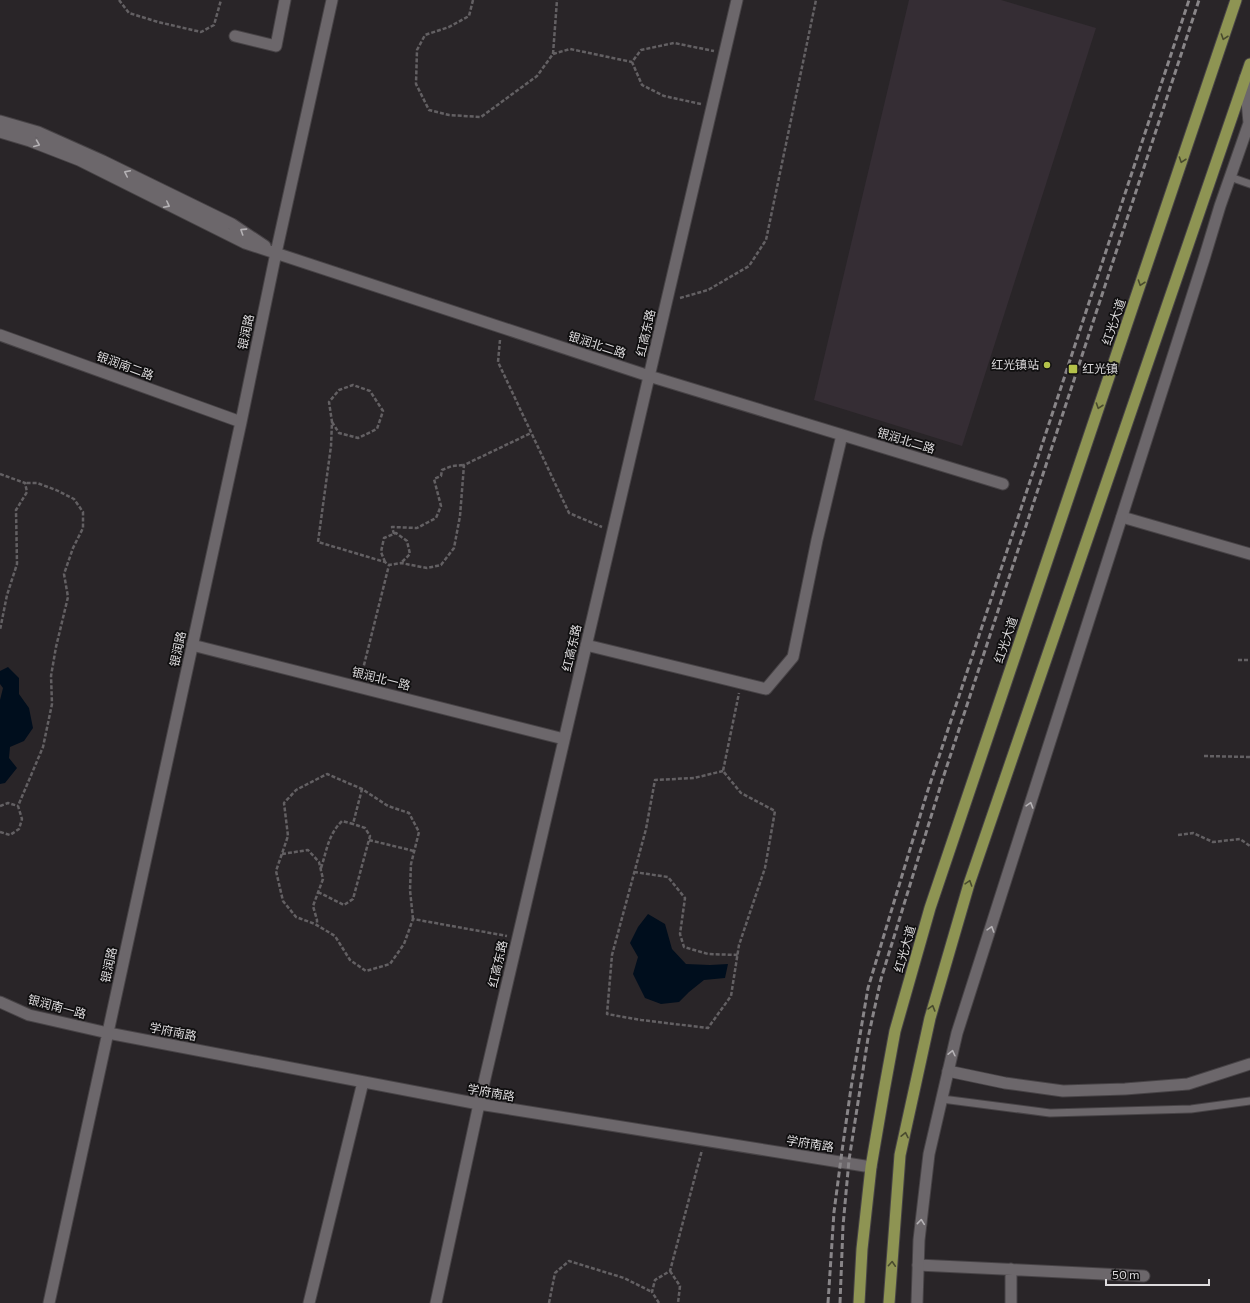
<svg xmlns="http://www.w3.org/2000/svg" width="1250" height="1303" font-family="Commissioner,'Noto Sans SC',sans-serif">
	<style>
		.built { fill: #352d34 }
		.water { fill: #000e1d }
		.lines { fill: none; stroke-linecap: round; stroke-linejoin: round }
		.service-casing { stroke: #474346; stroke-width: 9 }
		.minor-casing { stroke: #474346; stroke-width: 13 }
		.secondary-casing { stroke: #474346; stroke-width: 13 }
		.trunk-casing { stroke: #474346; stroke-width: 13 }
		.path { stroke: #636063; stroke-width: 2.5; stroke-dasharray: 4 2; stroke-linecap: butt }
		.service { stroke: #6c676b; stroke-width: 7 }
		.minor { stroke: #6c676b; stroke-width: 11 }
		.secondary { stroke: #6c676b; stroke-width: 11 }
		.trunk { stroke: #8e9453; stroke-width: 11 }
		.rail { stroke: #888588; stroke-width: 3; stroke-dasharray: 6 3; stroke-linecap: butt }
		.oneway { stroke: #494b2e }
		.oneway2 { stroke: #b5b2b5 }
		.poi-dot { fill: #b4c24a; stroke: #100f10; stroke-width: 1.5 }
		.labels { text-anchor: middle; stroke-width: 3.5; stroke-linejoin: round; paint-order: stroke }
		.street-label { font-size: 12px; fill: #dddbdd; stroke: #100f10 }
		.poi-label { font-size: 12px; fill: #dddbdd; stroke: #100f10; text-anchor: end }
	</style>
	<rect width="100%" height="100%" fill="#292528"/>
	<path class="built" d="M909,0h92l95,28 -134,418 -148,-46z"/>
	<path class="water" d="M8,667l11,11v16l10,14 4,20 -9,13 -14,6 -1,11 8,10 -12,15 -5,1v-84l3,-12 -3,-4v-13z
		M648,914l17,10 7,25 14,15 24,1 18,-1 -3,14 -21,2 -15,12 -10,10 -18,2 -16,-6 -12,-24 5,-17 -8,-14 8,-16z"/>
	<g class="lines">
		<defs>
			<path id="service" d="M1230,177l20,7
				M942,1099l108,14 141,-4 59,-8"/>
			<path id="minor" d="M235,36l41,10 9,-46
				M0,121l38,11 65,29 129,63 33,22
				M0,132l30,9 49,19 166,83 404,133 354,108
				M0,335l241,87
				M1122,517l128,37
				M192,645l372,94
				M586,645l180,44 27,-32 24,-117 25,-105
				M0,1002l29,13 79,18 371,71 392,63
				M948,1071l57,12 58,8 62,-2 63,-5 62,-20
				M918,1265l226,11
				M49,1303l192,-881 35,-169 56,-253
				M309,1303l54,-221
				M436,1303l43,-199 258,-1104
				M1011,1303v-34"/>
			<path id="secondary" d="M917,1303l2,-63 10,-86 28,-121 247,-774 16,-53 29,-83 -4,-45"/>
			<path id="trunk" d="M859,1303l3,-54 9,-82 13,-76 11,-60 35,-123 306,-908
				M889,1303l11,-148 30,-137 39,-134 281,-820"/>
		</defs>
		<use href="#service" class="service-casing"/>
		<use href="#minor" class="minor-casing"/>
		<use href="#secondary" class="secondary-casing"/>
		<use href="#trunk" class="trunk-casing"/>
		<path class="path" d="M119,0l10,13 29,9 43,10 13,-7 7,-25
			M473,0l-4,16 -20,11 -24,8 -8,15 -1,34 13,26 20,5 32,2 56,-41 16,-22 17,-5 62,13
			M553,54l4,-54
			M701,104l-37,-8 -22,-11 -10,-23 9,-12 33,-7 40,8
			M680,298l28,-8 41,-24 17,-26 50,-240
			M500,340l-2,22 71,151 33,14
			M332,422l7,11 19,5 19,-9 6,-18 -13,-20 -17,-6 -14,5 -10,12 3,20 -1,24 -13,96 67,20 4,3 12,-2 26,5 14,-3 13,-17 6,-32 4,-51 67,-32
			M0,474l25,9 2,9 -11,18 1,54 -10,31 -7,35
			M394,534l-2,-7 25,1 19,-10 5,-12 -7,-27 7,-3 1,-6 10,-4 12,-1
			M385,562l-4,-10 3,-14 12,-5 11,8 3,13 -9,9
			M1238,660h12
			M361,677l28,-112
			M1204,756l46,1
			M723,771l-29,7 -39,2 -9,49 -34,126 -5,59 34,6 67,8 23,-32 8,-51 26,-77 10,-57 -34,-18 -18,-22 16,-78
			M0,806l8,-3 10,3
			M0,832l10,3 9,-6 3,-10 -4,-13 25,-59 9,-43 -1,-28 5,-29 12,-50 -4,-23 9,-26 10,-20v-16l-9,-13 -18,-9 -19,-7h-12
			M1178,835l15,-2 20,9 27,-3 10,7
			M369,840l45,11
			M282,854l26,-4 11,12 4,17 -10,27 4,14v5
			M321,868c6,-18 7,-33 21,-47l11,3 9,-35
			M634,872l34,5 17,21 -5,36 4,13 24,7 30,1
			M318,892l26,13 9,-6 17,-63 -5,-8 -12,-4
			M413,919l-3,-29 1,-26 8,-32 -10,-19 -21,-7 -26,-17 -35,-15 -31,16 -12,13 4,33 -12,35 7,30 13,16 19,7 20,12 15,24 16,11 24,-7 14,-20 9,-25 94,17
			M670,1271l10,15 -2,17
			M549,1303l6,-30 14,-12 55,17 28,14
			M659,1303l-7,-11 3,-12 15,-9 32,-121"/>
		<use href="#service" class="service"/>
		<use href="#minor" class="minor"/>
		<use href="#secondary" class="secondary"/>
		<use href="#trunk" class="trunk"/>
		<path class="rail" d="M828,1303l6,-91 8,-61 9,-63 17,-100 59,-195 262,-793
			M840,1303l3,-77 6,-66 19,-122 13,-59 61,-198 257,-781"/>
	</g>
	<defs><path id="oneway-chevron" d="M-2-3.5L2.5 0L-2 3.5" fill="none" stroke-width="1.6" stroke-linecap="round" stroke-linejoin="round"/></defs>
	<g class="oneway">
		<use href="#oneway-chevron" transform="translate(1224 37) rotate(109)"/>
		<use href="#oneway-chevron" transform="translate(1182 160) rotate(109)"/>
		<use href="#oneway-chevron" transform="translate(1141 283) rotate(109)"/>
		<use href="#oneway-chevron" transform="translate(1099 406) rotate(109)"/>
		<use href="#oneway-chevron" transform="translate(969 883) rotate(-72)"/>
		<use href="#oneway-chevron" transform="translate(932 1008) rotate(-74)"/>
		<use href="#oneway-chevron" transform="translate(905 1135) rotate(-78)"/>
		<use href="#oneway-chevron" transform="translate(892 1264) rotate(-86)"/>
	</g>
	<g class="oneway2">
		<use href="#oneway-chevron" transform="translate(37 144) rotate(22)"/>
		<use href="#oneway-chevron" transform="translate(127 173) rotate(-154)"/>
		<use href="#oneway-chevron" transform="translate(167 205) rotate(27)"/>
		<use href="#oneway-chevron" transform="translate(243 231) rotate(-147)"/>
		<use href="#oneway-chevron" transform="translate(1030 805) rotate(-73)"/>
		<use href="#oneway-chevron" transform="translate(991 929) rotate(-72)"/>
		<use href="#oneway-chevron" transform="translate(952 1053) rotate(-77)"/>
		<use href="#oneway-chevron" transform="translate(921 1222) rotate(-84)"/>
	</g>
	<g class="poi-dot">
		<circle cx="1047" cy="365" r="4"/>
		<rect x="1068" y="364" width="10" height="10" rx="2"/>
	</g>
	<g class="labels">
		<g class="street-label">
			<text transform="translate(1114 322) rotate(-71)" y="4">红光大道</text>
			<text transform="translate(246 332) rotate(-78)" y="4">银润路</text>
			<text transform="translate(646 333) rotate(-77)" y="4">红高东路</text>
			<text transform="translate(597 345) rotate(18)" y="4">银润北二路</text>
			<text transform="translate(125 366) rotate(20)" y="4">银润南二路</text>
			<text transform="translate(906 441) rotate(17)" y="4">银润北二路</text>
			<text transform="translate(1006 640) rotate(-71)" y="4">红光大道</text>
			<text transform="translate(572 648) rotate(-77)" y="4">红高东路</text>
			<text transform="translate(178 649) rotate(-78)" y="4">银润路</text>
			<text transform="translate(381 679) rotate(14)" y="4">银润北一路</text>
			<text transform="translate(905 949) rotate(-74)" y="4">红光大道</text>
			<text transform="translate(498 964) rotate(-77)" y="4">红高东路</text>
			<text transform="translate(109 965) rotate(-78)" y="4">银润路</text>
			<text transform="translate(57 1007) rotate(15)" y="4">银润南一路</text>
			<text transform="translate(173 1032) rotate(11)" y="4">学府南路</text>
			<text transform="translate(491 1093) rotate(10)" y="4">学府南路</text>
			<text transform="translate(810 1144) rotate(9)" y="4">学府南路</text>
		</g>
		<g class="poi-label">
			<text x="1039" y="369">红光镇站</text>
			<text x="1082" y="373" text-anchor="start">红光镇</text>
		</g>
	</g>
	<path d="M1106 1279v6h103v-6" fill="none" stroke="#dddbdd" stroke-width="2"/>
	<text x="1112" y="1279" font-size="12" fill="#dddbdd" stroke="#100f10" stroke-width="3" paint-order="stroke">50 m</text>
</svg>
